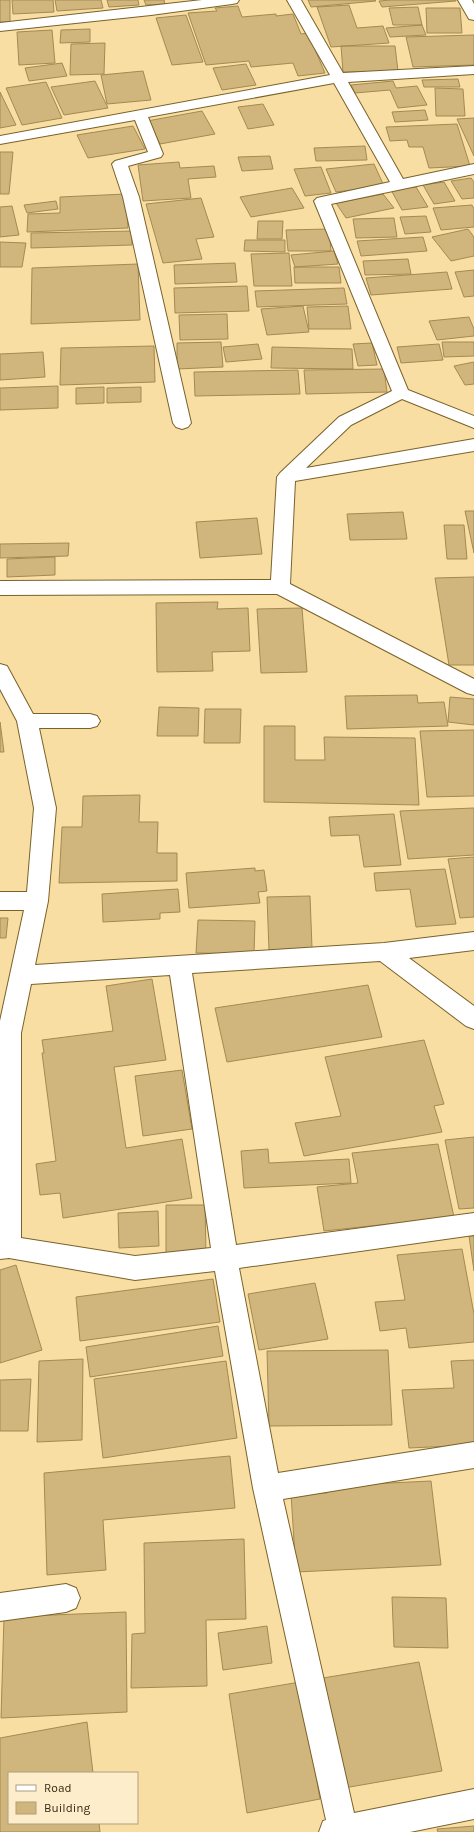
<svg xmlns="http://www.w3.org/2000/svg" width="474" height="1832" font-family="Karla,sans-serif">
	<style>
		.building { fill: #d0b67c; stroke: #a38a51 }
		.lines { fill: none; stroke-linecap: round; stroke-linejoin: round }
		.minor-casing { stroke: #7a6229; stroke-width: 2 }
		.minor { fill: #fff; fill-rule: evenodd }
	</style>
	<rect width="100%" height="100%" fill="#f9dea4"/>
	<path class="building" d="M0,0h10v22h-10z
		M12,0h41l1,12 -41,2z
		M55,0h46l2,8 -46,3z
		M107,0h31l1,5 -30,2z
		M144,0h20l1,4 -19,1z
		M308,0h67l1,1 -65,6z
		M391,0h65v1l-74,6 -3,-6z
		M349,5l8,23 26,-2 6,17 -58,4 -14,-40z
		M238,6l4,11 34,-3v2l17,-2 8,20 7,-1 17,40 -27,3 -5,-13 -42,4 -2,-6 -43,4 -18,-52 29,-2 -2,-3z
		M418,7l4,18h-29l-4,-17z
		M426,8h34l2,25h-35z
		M186,15l17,47 -31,3 -16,-47z
		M422,25l4,10 -36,2 -4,-9z
		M90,29v13l-30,1 1,-13z
		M52,30l3,33 -36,2 -2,-33z
		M474,35v30l-61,2 -7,-30z
		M105,43l-1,31 -34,1 1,-31z
		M341,46h54l3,25 -55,1z
		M62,63l5,13 -38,5 -4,-13z
		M246,64l10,21 -34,5 -9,-22z
		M143,71l8,29 -44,4 -6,-29z
		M458,79l2,8h-36l-2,-7z
		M95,81l13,27 -44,7 -13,-28z
		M393,81l3,7 21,-2 10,19 -29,3 -8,-18 -35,3 -4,-8z
		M46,82l16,36 -40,7 -16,-37z
		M435,88l28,1 2,27h-29z
		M0,92l16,33 -16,3z
		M263,104l11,21 -26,4 -10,-22z
		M425,110l3,10 -33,2 -3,-10z
		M202,111l13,23 -55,10 -13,-23z
		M474,118v38l-17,-37z
		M457,124l13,42 -41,2 -6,-21h-14l-2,-7 -17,1 -4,-14z
		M133,126l12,23 -57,9 -11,-23z
		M365,146l2,14 -51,1 -2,-13z
		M0,152h13l-4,42h-9z
		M270,156l3,13 -31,2 -4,-14z
		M179,162l1,6 34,-2 2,11 -28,2 3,19 -48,3 -5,-36z
		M374,164l10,22 -48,6 -10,-23z
		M321,167l10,26 -26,3 -11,-27z
		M471,178l3,4v16l-12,1 -11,-18z
		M444,182l11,19 -21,3 -11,-19z
		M416,187l12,20 -26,3 -11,-20z
		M292,188l12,20 -53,9 -11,-20z
		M126,194l2,34 -101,4 1,-18 32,-1v-16z
		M383,194l11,14 -48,10 -10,-15z
		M201,198l13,39 -18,2 6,20 -39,4 -17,-59z
		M56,201l2,8 -31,4 -3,-8z
		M472,205l2,4v18l-33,3 -8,-22z
		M12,206l7,29 -19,2v-30z
		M426,216l5,16 -26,2 -5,-17z
		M394,218l3,19 -41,1 -3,-19z
		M258,221h25l-1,18h-25z
		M329,229l2,22h-43l-2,-21z
		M468,229l6,8v19l-23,5 -19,-24z
		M132,231v14l-101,3v-15z
		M423,237l4,14 -66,5 -4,-15z
		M245,240h40v12l-41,-1z
		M0,242l26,1 -4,24h-22z
		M334,251l4,13 -43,3 -4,-12z
		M289,253l3,33h-38l-3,-32z
		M408,259l3,15 -46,1 -2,-14z
		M235,263l2,19 -62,2 -1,-19z
		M138,264l2,56 -109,4 1,-56z
		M294,267h45l2,16h-46z
		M474,270v26l-10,1 -9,-25z
		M447,272l5,17 -81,6 -5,-17z
		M247,286l2,25 -74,2 -1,-25z
		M344,288l3,16 -90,3 -2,-16z
		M303,306l6,26 -42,3 -6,-26z
		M348,306l3,23h-42l-2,-22z
		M227,314l1,25 -48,1 -1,-25z
		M469,317l5,12v7l-37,4 -8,-19z
		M221,342l2,25 -46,2v-26z
		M442,342h32v14l-30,1z
		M372,343l5,22 -19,1 -5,-22z
		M258,344l4,15 -36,3 -3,-15z
		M439,344l4,16 -42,3 -4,-16z
		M154,346l1,36 -95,3 1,-37z
		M272,347l80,2 1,20 -82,-1z
		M43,352l2,25 -45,3v-26z
		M474,362v22l-9,1 -11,-19z
		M384,369l3,23 -81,2 -2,-24z
		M298,370l2,24 -105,2 -1,-24z
		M58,386v22l-58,2v-22z
		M104,387v16l-28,1v-16z
		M141,387v15l-34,1v-15z
		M465,511h9v42z
		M403,512l4,27 -57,1 -3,-26z
		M257,518l5,36 -62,4 -4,-36z
		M444,525h20l3,34h-20z
		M69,543l-1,13 -68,2v-14z
		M55,557v18l-48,2v-18z
		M474,577v88h-25l-14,-87z
		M218,602l-1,7 31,-1 2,43 -38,1 1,19 -56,1 -1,-69z
		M302,608l5,64 -46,1 -4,-64z
		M417,695l1,8 26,-1 4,24 -101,3 -2,-33z
		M450,697l24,2v26l-26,-3z
		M159,707l40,1 -1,28h-41z
		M205,709h36l-1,34h-36z
		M0,722l4,30h-4z
		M264,726h31v34h30l-1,-23 91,1 4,67 -155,-3z
		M474,730v66l-47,1 -7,-66z
		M140,795l-1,27h19l-1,31h20v28l-118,2 3,-56h20l1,-31z
		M474,808v47l-66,4 -8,-48z
		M394,814l7,51 -37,2 -5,-32 -28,1 -2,-19z
		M474,857v60l-14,1 -12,-59z
		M255,868v3l9,-1 3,21 -9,1 2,11 -71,5 -3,-35z
		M445,869l11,55 -40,3 -6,-38 -34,2 -2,-18z
		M178,889l2,23 -20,1v6l-57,3 -1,-28z
		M310,896l2,52 -43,2 -2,-53z
		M0,918h8l-2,20h-6z
		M198,920l57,1 -1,33 -58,-1z
		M152,979l14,81 -52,7 12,81 56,-9 10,59 -129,20 -3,-25 -20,2 -4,-31 20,-3 -14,-108h2l-2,-13 71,-9 -7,-45z
		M368,985l14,52 -155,25 -12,-54z
		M424,1040l20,64 -10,2 8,26 -138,24 -9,-33 46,-7 -16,-59z
		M182,1070l10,59 -49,7 -8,-60z
		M474,1137v71l-15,1 -14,-69z
		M438,1144l16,73 -130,14 -7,-44 41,-4 -6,-30z
		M268,1149l1,14 80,-4 2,24 -107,5 -3,-37z
		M166,1205h39l1,50h-40z
		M158,1211l1,35 -40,2 -1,-35z
		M469,1236h5v35z
		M462,1249l12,65v28l-65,6 -3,-20 -26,3 -5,-29 30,-2 -8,-45z
		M16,1265l26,85 -42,13v-93z
		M213,1279l7,43 -140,19 -4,-44z
		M315,1283l13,56 -69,11 -11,-56z
		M218,1326l5,30 -133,21 -4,-30z
		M388,1350l4,75 -123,1 -2,-75z
		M83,1359l-1,81 -45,2 2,-81z
		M474,1360v85l-65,3 -7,-58 52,-2 -3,-27z
		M226,1361l11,77 -134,20 -9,-79z
		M31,1379l-3,52h-28v-51z
		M230,1456l5,52 -132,12 3,50 -59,5 -3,-102z
		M431,1481l10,84 -145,7 -5,-78 36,-1v-7z
		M244,1539l2,80 -40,1 1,66 -76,2 1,-54 13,-1 -1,-90z
		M392,1597l54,1 2,50 -54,-1z
		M126,1612l1,100 -126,6 3,-101z
		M267,1626l5,37 -49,7 -5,-37z
		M419,1662l23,109 -98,17 -21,-110z
		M300,1682l20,117 -73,14 -18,-119z
		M87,1722l6,51h-84v50h90l1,9h-100v-94z
		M474,1826v6h-36l-1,-3z"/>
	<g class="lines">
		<defs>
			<path id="minor" d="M202,0h37l-2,3 -5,1 -81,11 -151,16v-8z
				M287,0h14l42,73 131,-7v8l-126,8 55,97 71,-15v10l-143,30 77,186 66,26v12l-72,-29 -51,26 -45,43 168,-29v12l-179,30 -5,103 184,95v16l-7,-2 -190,-99 -277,1v-14l271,-1 6,-103 3,-4 59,-56 53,-26 -78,-190 3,-3 73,-16 -56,-99 -186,34 15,37 -2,3 -33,9 11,31 52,226 -3,4 -6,2 -6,-2 -3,-4 -50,-226 -11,-33 3,-3 33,-9 -13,-32 -135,24v-8l330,-61z
				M458,0h14l2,4v16l-5,-1z
				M0,664l7,2 26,48h57l7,2 3,5 -3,5 -7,2h-51l17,80 -8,93 -13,64 349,-22 90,-11v18l-65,8 65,48v23l-8,-3 -86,-65 -188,12 44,272 238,-32v22l-235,33 39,205 196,-31v26l-191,31 71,314 120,-24v30l-64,13h-91l4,-11 3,-1 -73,-332 -38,-217 -80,9 -126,-22 -9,1v-238l24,-111h-24v-18h27l7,-84 -17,-87 -17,-32zM170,975l41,273 -76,8 -114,-18v-205l10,-49z
				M66,1584l10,4 4,10 -4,10 -10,4 -66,9v-28z"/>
		</defs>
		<use href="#minor" class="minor-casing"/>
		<use href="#minor" class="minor"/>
	</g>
	<rect x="8" y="1772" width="130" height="52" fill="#fdedca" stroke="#ac9f80"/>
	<rect x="16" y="1785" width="20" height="6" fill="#ffffff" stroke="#ac9f80"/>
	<text x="44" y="1792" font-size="12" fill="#332911">Road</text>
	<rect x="16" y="1802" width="20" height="12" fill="#d0b67c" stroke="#ac9f80"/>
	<text x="44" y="1812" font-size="12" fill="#332911">Building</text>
</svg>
